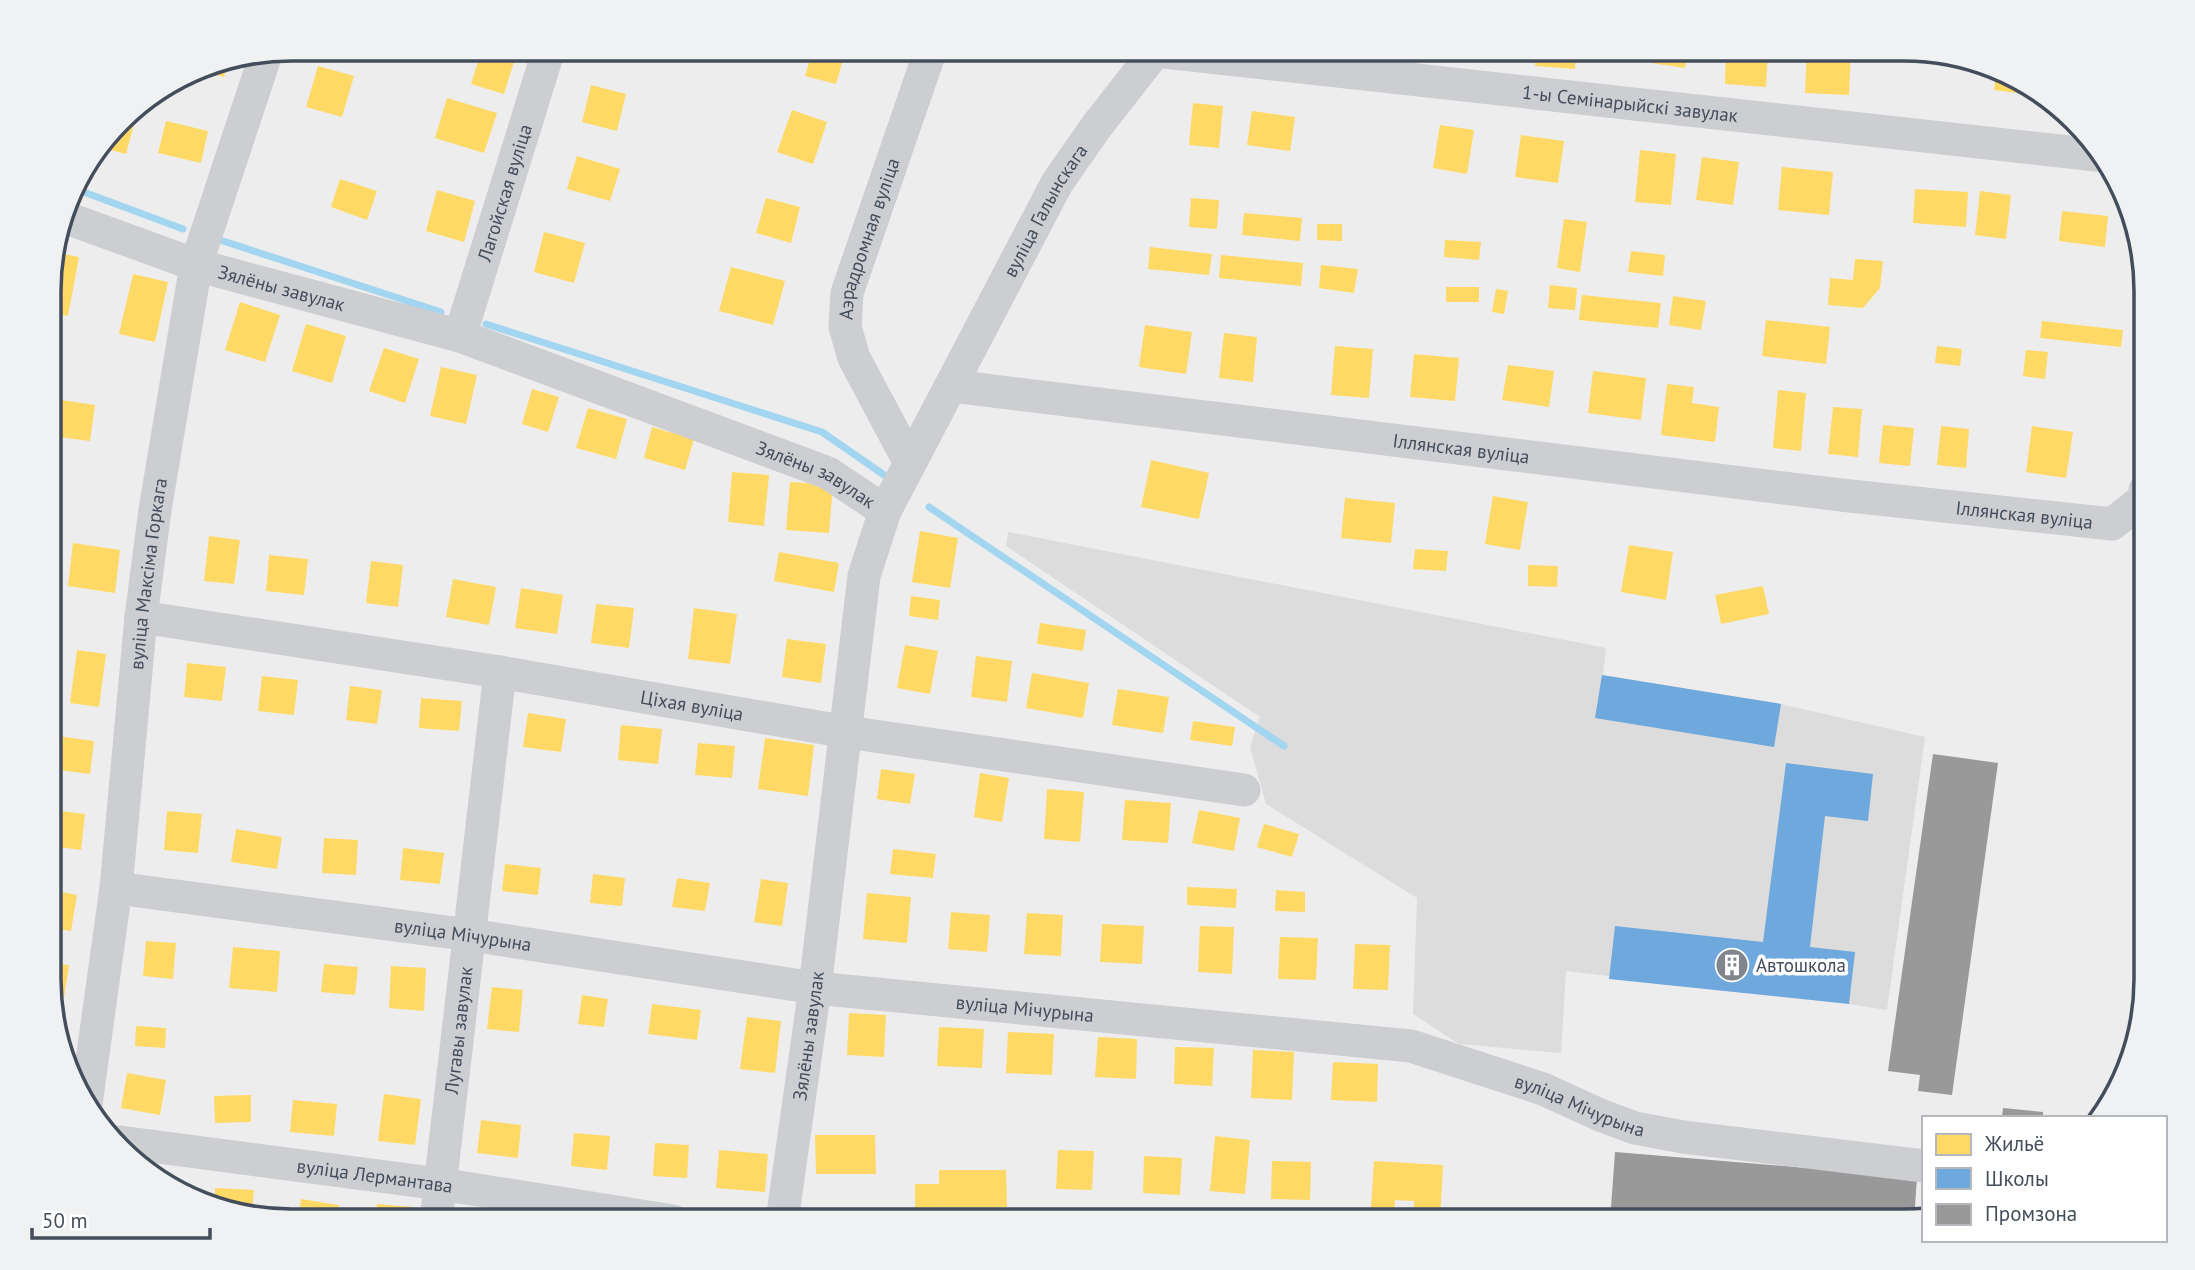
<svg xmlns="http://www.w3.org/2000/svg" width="2195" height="1270" font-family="'PT Sans',sans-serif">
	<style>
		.education { fill: #dcdcdd }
		.homes { fill: #ffd966 }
		.schools { fill: #6fa8dc }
		.industry { fill: #999 }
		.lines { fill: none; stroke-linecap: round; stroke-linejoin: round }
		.stream { stroke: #a2d5ef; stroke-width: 7 }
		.minor { stroke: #ccced1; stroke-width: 33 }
		.labels { text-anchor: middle; stroke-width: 7; stroke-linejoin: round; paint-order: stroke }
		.street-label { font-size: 19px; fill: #444d5b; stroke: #fff }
		.poi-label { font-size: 19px; fill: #444d5b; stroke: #fff; text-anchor: start }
		.rim { fill: none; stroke: #444d5b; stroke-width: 3.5 }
	</style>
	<rect width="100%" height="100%" fill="#eeeded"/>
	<path class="education" d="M1008,532l598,116 -3,27 178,29 144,33 -38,273 -38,-6 -283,-33 -5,82 -102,-9 -46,-30 4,-116 -151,-94 -16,-57 10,-30 -254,-171z"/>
	<path class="homes" d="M482,49h36l-14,45 -33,-10z
		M617,49h23l-1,6z
		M813,49h33l-10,35 -31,-8z
		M1464,49h38l-1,10 -37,-4z
		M1536,49h40l-1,20 -40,-3z
		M1652,49h36l-3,19 -34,-5z
		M1726,49h42l-2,38 -41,-3z
		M1807,49h44l-2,46 -44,-2z
		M228,61l-4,16 -28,-8 3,-2z
		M318,66l36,10 -12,41 -36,-10z
		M1996,74l29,7 9,9v5l-40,-5z
		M591,85l35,9 -9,37 -35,-9z
		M447,98l50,15 -13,40 -49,-15z
		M1193,103l30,3 -4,42 -30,-3z
		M792,110l35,12 -14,42 -36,-12z
		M130,111l7,2 -11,41 -24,-6z
		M1252,111l43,6 -5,34 -43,-6z
		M166,121l42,10 -7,32 -43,-10z
		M1440,125l34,5 -7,44 -34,-6z
		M1521,135l43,6 -6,42 -43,-6z
		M1640,150l36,4 -5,51 -36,-3z
		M577,156l43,13 -10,32 -43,-12z
		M1702,157l37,5 -6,43 -37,-5z
		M1782,167l51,5 -4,43 -51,-5z
		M340,179l37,12 -10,29 -36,-13z
		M1915,189l53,3 -2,35 -53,-4z
		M437,190l38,11 -11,41 -38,-11z
		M1980,191l31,4 -5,44 -31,-4z
		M766,198l34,9 -9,36 -35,-10z
		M1191,198l28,2 -2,29 -28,-2z
		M2062,211l46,5 -3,31 -46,-6z
		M1244,213l58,5 -2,23 -58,-6z
		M1564,219l23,3 -7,50 -23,-4z
		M1317,224h25v17l-25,-1z
		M544,232l41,11 -11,40 -40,-11z
		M1445,240l36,2 -2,18 -35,-3z
		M1150,247l62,7 -3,21 -61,-6z
		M1631,251l34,4 -2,21 -35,-4z
		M53,252l26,5 -11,59 -17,-4v-52z
		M1221,255l82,8 -2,23 -82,-8z
		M1855,259l28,2 -3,27 -17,20 -35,-3 2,-27 23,2z
		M1321,265l37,4 -4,24 -35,-5z
		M731,267l54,14 -12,44 -54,-14z
		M133,274l35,8 -13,60 -36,-8z
		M1550,285l27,3 -2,22 -27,-2z
		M1446,287h33v15h-33z
		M1496,289l12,2 -4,23 -12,-2z
		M1582,295l79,8 -3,25 -79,-8z
		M1673,296l33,5 -5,29 -32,-5z
		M240,302l40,13 -15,47 -40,-12z
		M1766,320l64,7 -4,37 -64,-8z
		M2042,321l81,9 -2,17 -81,-9z
		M306,324l40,12 -14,47 -40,-12z
		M1145,325l47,7 -6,42 -47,-7z
		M1224,333l33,4 -4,45 -34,-4z
		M1335,346l38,3 -4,49 -38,-3z
		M1937,346l25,3 -2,17 -25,-3z
		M384,348l35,11 -14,44 -36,-12z
		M2026,350l22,2 -3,27 -22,-3z
		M1414,354l45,4 -4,43 -45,-4z
		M1508,365l46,6 -5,36 -47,-7z
		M441,367l36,8 -11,49 -36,-8z
		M1593,371l53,7 -5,42 -53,-7z
		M1667,384l27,3 -2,16 27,4 -4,35 -54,-7z
		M532,389l27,8 -11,35 -26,-8z
		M1778,390l28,3 -5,58 -28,-3z
		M55,399l40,6 -5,36 -39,-5z
		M1833,407l29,2 -4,48 -30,-3z
		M588,408l39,11 -11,40 -40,-11z
		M1883,425l31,3 -4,38 -31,-3z
		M1941,426l28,3 -3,39 -29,-3z
		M2032,426l41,6 -7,46 -40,-6z
		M652,427l42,12 -9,31 -41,-12z
		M1151,460l58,13 -10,46 -58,-12z
		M732,472l37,3 -5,51 -36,-4z
		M790,482l43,3 -4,48 -43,-3z
		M1493,496l35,6 -8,48 -35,-6z
		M1345,498l50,5 -4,40 -50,-5z
		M920,531l38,7 -8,50 -38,-6z
		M209,536l31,4 -6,44 -30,-3z
		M73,543l47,7 -5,43 -47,-7z
		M1629,545l44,7 -7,48 -45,-8z
		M1415,549l33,2 -2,20 -33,-2z
		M779,552l60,11 -5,29 -60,-11z
		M269,555l39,4 -4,36 -38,-4z
		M371,561l32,4 -5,42 -32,-4z
		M1528,565l30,1 -1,21 -29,-1z
		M453,579l43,8 -7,38 -43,-8z
		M1763,586l6,28 -48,10 -6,-29z
		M521,588l42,7 -6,39 -42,-6z
		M911,596l29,4 -2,20 -29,-4z
		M596,604l38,4 -5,40 -38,-5z
		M694,608l43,6 -7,50 -42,-5z
		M1040,623l46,7 -3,21 -46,-7z
		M787,639l39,5 -5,39 -39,-6z
		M905,645l33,6 -8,43 -33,-6z
		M77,650l29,4 -7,53 -29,-4z
		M976,656l36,5 -5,41 -36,-5z
		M187,663l39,4 -4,34 -38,-4z
		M1032,673l57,10 -6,35 -57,-10z
		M262,676l36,4 -4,35 -36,-4z
		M350,686l32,4 -5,34 -31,-4z
		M1118,689l51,8 -6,36 -51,-8z
		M421,698l41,3 -3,30 -40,-3z
		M528,713l38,6 -5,33 -38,-5z
		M1193,721l42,6 -3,19 -42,-6z
		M621,725l41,4 -4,35 -40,-4z
		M51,735l43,6 -4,33 -39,-5z
		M765,738l49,7 -6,51 -50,-7z
		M698,743l37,3 -3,32 -37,-3z
		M881,769l34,5 -5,30 -33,-5z
		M980,773l29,5 -7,44 -28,-5z
		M1047,789l37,3 -4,50 -36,-3z
		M1125,800l46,3 -3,40 -46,-3z
		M53,810l32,4 -4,36 -30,-4z
		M1199,810l41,8 -6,33 -42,-8z
		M167,811l35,3 -4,39 -34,-3z
		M1264,824l35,10 -7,23 -35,-10z
		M236,829l46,8 -5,32 -46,-7z
		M324,838l34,2 -2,35 -34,-2z
		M403,848l41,5 -4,31 -40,-4z
		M893,849l43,5 -3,24 -43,-4z
		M505,864l36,4 -3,27 -36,-4z
		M593,874l32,4 -3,28 -32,-3z
		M677,878l33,5 -5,28 -33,-4z
		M761,879l27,4 -6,43 -28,-4z
		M1187,887l50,2 -1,19 -49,-3z
		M51,890l26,5 -6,36 -20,-3z
		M1276,890l29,2v20l-30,-1z
		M867,893l44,4 -4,46 -44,-4z
		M951,912l39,3 -3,37 -39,-3z
		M1027,913l36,2 -2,41 -37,-2z
		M1102,924l42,2 -2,38 -42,-2z
		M1200,926l34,1 -2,47 -34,-2z
		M1280,937l38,1 -2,42 -38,-1z
		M146,941l30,2 -3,36 -30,-3z
		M1355,944l35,1 -2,45 -35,-1z
		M233,947l47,4 -3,41 -48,-4z
		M51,963l18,2 -5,33 -13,-1z
		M324,964l34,3 -3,28 -34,-3z
		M391,966l35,2 -2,43 -35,-3z
		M492,987l31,3 -4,42 -32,-3z
		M582,995l26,4 -4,28 -26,-3z
		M652,1004l49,6 -4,30 -49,-6z
		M849,1013l37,2 -2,42 -37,-2z
		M747,1017l34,4 -6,52 -35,-4z
		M136,1026l30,2 -1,20 -30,-2z
		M939,1027l45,2 -2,39 -45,-2z
		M1008,1032l46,2 -2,41 -46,-2z
		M1098,1037l39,2 -1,40 -41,-2z
		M1175,1047l39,1 -2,38 -38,-2z
		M1253,1050l41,2 -2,48 -41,-2z
		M1333,1062l45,2 -1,38 -46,-2z
		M127,1073l39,7 -6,35 -39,-7z
		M384,1094l37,5 -6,46 -37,-4z
		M251,1095v27l-36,1 -1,-27z
		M293,1100l44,4 -3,32 -44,-4z
		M481,1120l40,5 -3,33 -41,-5z
		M574,1133l36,3 -3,34 -36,-4z
		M815,1135h60l1,39h-60z
		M1215,1136l35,4 -5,54 -35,-3z
		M655,1143l34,2 -2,33 -34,-2z
		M719,1150l49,4 -3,38 -49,-4z
		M1058,1150l36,1 -2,39 -36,-1z
		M1144,1156l38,2 -2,37 -37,-2z
		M1272,1161l39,1 -1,38 -39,-1z
		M1374,1161l69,4 -3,56h-27l1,-20 -19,-1 -1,21h-24z
		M939,1170h67l1,37 -92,1v-24h24z
		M215,1188l39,2 -2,21 -37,-10z
		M301,1199l38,6 -2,16h-39z
		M377,1204l36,3 -2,14h-36z"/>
	<path class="schools" d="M1602,675l179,29 -7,43 -179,-29z
		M1786,763l87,11 -5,47 -43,-5 -15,131 45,5 -6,52 -240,-25 6,-53 148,16z"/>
	<path class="industry" d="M1933,754l65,9 -46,332 -34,-4 2,-16 -32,-4z
		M2003,1108l40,4v6h-41z
		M1615,1152l302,25 -3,44h-304z"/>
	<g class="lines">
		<path class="stream" d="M73,188l110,41
			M220,240l221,72
			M486,324l336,108 65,45
			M929,507l355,239"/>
		<g class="minor">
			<path id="s1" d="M1155,51l950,105"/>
			<path id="s2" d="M64,217l132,48 264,71 368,137 57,38"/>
			<path id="s3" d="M460,336l89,-287"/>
			<path id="s4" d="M952,386l889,109 271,29 32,-25 1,-9"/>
			<path id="s5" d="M910,463l-56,-105 -9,-31 2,-34 84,-244"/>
			<path id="s6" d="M141,617l359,55 347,60 397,58"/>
			<path id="s7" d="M116,888l354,47 345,53 596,58 132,43 57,26 35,13 48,9 241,29"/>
			<path id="s8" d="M86,1104l30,-216 25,-271 14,-107 41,-245 70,-211"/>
			<path id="s9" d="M120,1142l320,42 233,37"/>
			<path id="s10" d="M436,1221l64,-549"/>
			<path id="s11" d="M782,1221l33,-233 49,-412 21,-65 172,-328 39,-56 61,-78"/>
		</g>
	</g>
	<defs>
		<symbol id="building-disc" viewBox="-11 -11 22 22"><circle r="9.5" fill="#80858e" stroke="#fff"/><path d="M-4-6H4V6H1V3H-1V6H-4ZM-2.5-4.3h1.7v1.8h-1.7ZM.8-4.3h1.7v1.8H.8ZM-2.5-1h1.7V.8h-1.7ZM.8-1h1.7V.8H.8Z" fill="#fff"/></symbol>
	</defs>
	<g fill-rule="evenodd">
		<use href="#building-disc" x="1713" y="946" width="38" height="38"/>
	</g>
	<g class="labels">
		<g class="street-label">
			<text dy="7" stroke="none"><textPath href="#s1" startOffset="478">1-ы Семінарыйскі завулак</textPath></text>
			<text dy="7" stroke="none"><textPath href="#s3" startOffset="150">Лагойская вуліца</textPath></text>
			<text dy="7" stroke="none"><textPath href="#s11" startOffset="1059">вуліца Галынскага</textPath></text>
			<text dy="7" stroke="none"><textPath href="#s5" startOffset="243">Аэрадромная вуліца</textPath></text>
			<text dy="7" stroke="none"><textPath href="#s2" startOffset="229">Зялёны завулак</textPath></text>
			<text dy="7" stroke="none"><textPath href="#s4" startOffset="513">Іллянская вуліца</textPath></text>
			<text dy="7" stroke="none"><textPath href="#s2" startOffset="796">Зялёны завулак</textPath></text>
			<text dy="7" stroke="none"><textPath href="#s4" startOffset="1080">Іллянская вуліца</textPath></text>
			<text dy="7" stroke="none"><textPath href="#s8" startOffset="534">вуліца Максіма Горкага</textPath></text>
			<text dy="7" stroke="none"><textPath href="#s6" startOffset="558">Ціхая вуліца</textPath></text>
			<text dy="7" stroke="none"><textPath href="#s7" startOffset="350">вуліца Мічурына</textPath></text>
			<text dy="7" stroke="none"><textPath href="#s7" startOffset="917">вуліца Мічурына</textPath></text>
			<text dy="7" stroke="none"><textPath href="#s10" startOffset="192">Лугавы завулак</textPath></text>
			<text dy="7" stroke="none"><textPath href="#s11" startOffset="187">Зялёны завулак</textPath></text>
			<text dy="7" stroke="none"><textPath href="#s7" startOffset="1484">вуліца Мічурына</textPath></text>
			<text dy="7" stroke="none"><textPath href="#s9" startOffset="257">вуліца Лермантава</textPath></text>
		</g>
		<g class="poi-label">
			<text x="1756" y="972">Автошкола</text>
		</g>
	</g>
	<path d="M0 0H2195V1270H0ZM291 61H1904A230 230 0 0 1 2134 291V979A230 230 0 0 1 1904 1209H291A230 230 0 0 1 61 979V291A230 230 0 0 1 291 61Z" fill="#f0f1f2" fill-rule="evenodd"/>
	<path class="rim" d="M291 61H1904A230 230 0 0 1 2134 291V979A230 230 0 0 1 1904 1209H291A230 230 0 0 1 61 979V291A230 230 0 0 1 291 61Z"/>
	<rect x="1922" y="1116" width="245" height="126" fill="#ffffff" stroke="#b4b8bd" stroke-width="2"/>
	<rect x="1936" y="1134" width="35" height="21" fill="#ffd966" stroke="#b4b8bd" stroke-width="2"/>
	<text x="1985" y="1151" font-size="21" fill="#444d5b">Жильё</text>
	<rect x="1936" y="1168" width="35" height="21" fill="#6fa8dc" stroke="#b4b8bd" stroke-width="2"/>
	<text x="1985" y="1186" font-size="21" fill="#444d5b">Школы</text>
	<rect x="1936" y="1204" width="35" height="21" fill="#999999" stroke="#b4b8bd" stroke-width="2"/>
	<text x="1985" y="1221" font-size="21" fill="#444d5b">Промзона</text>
	<path d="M32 1228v10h178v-10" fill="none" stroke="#444d5b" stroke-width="3.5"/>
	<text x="42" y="1228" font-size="21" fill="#444d5b" stroke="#ffffff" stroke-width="5" paint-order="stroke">50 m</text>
</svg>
